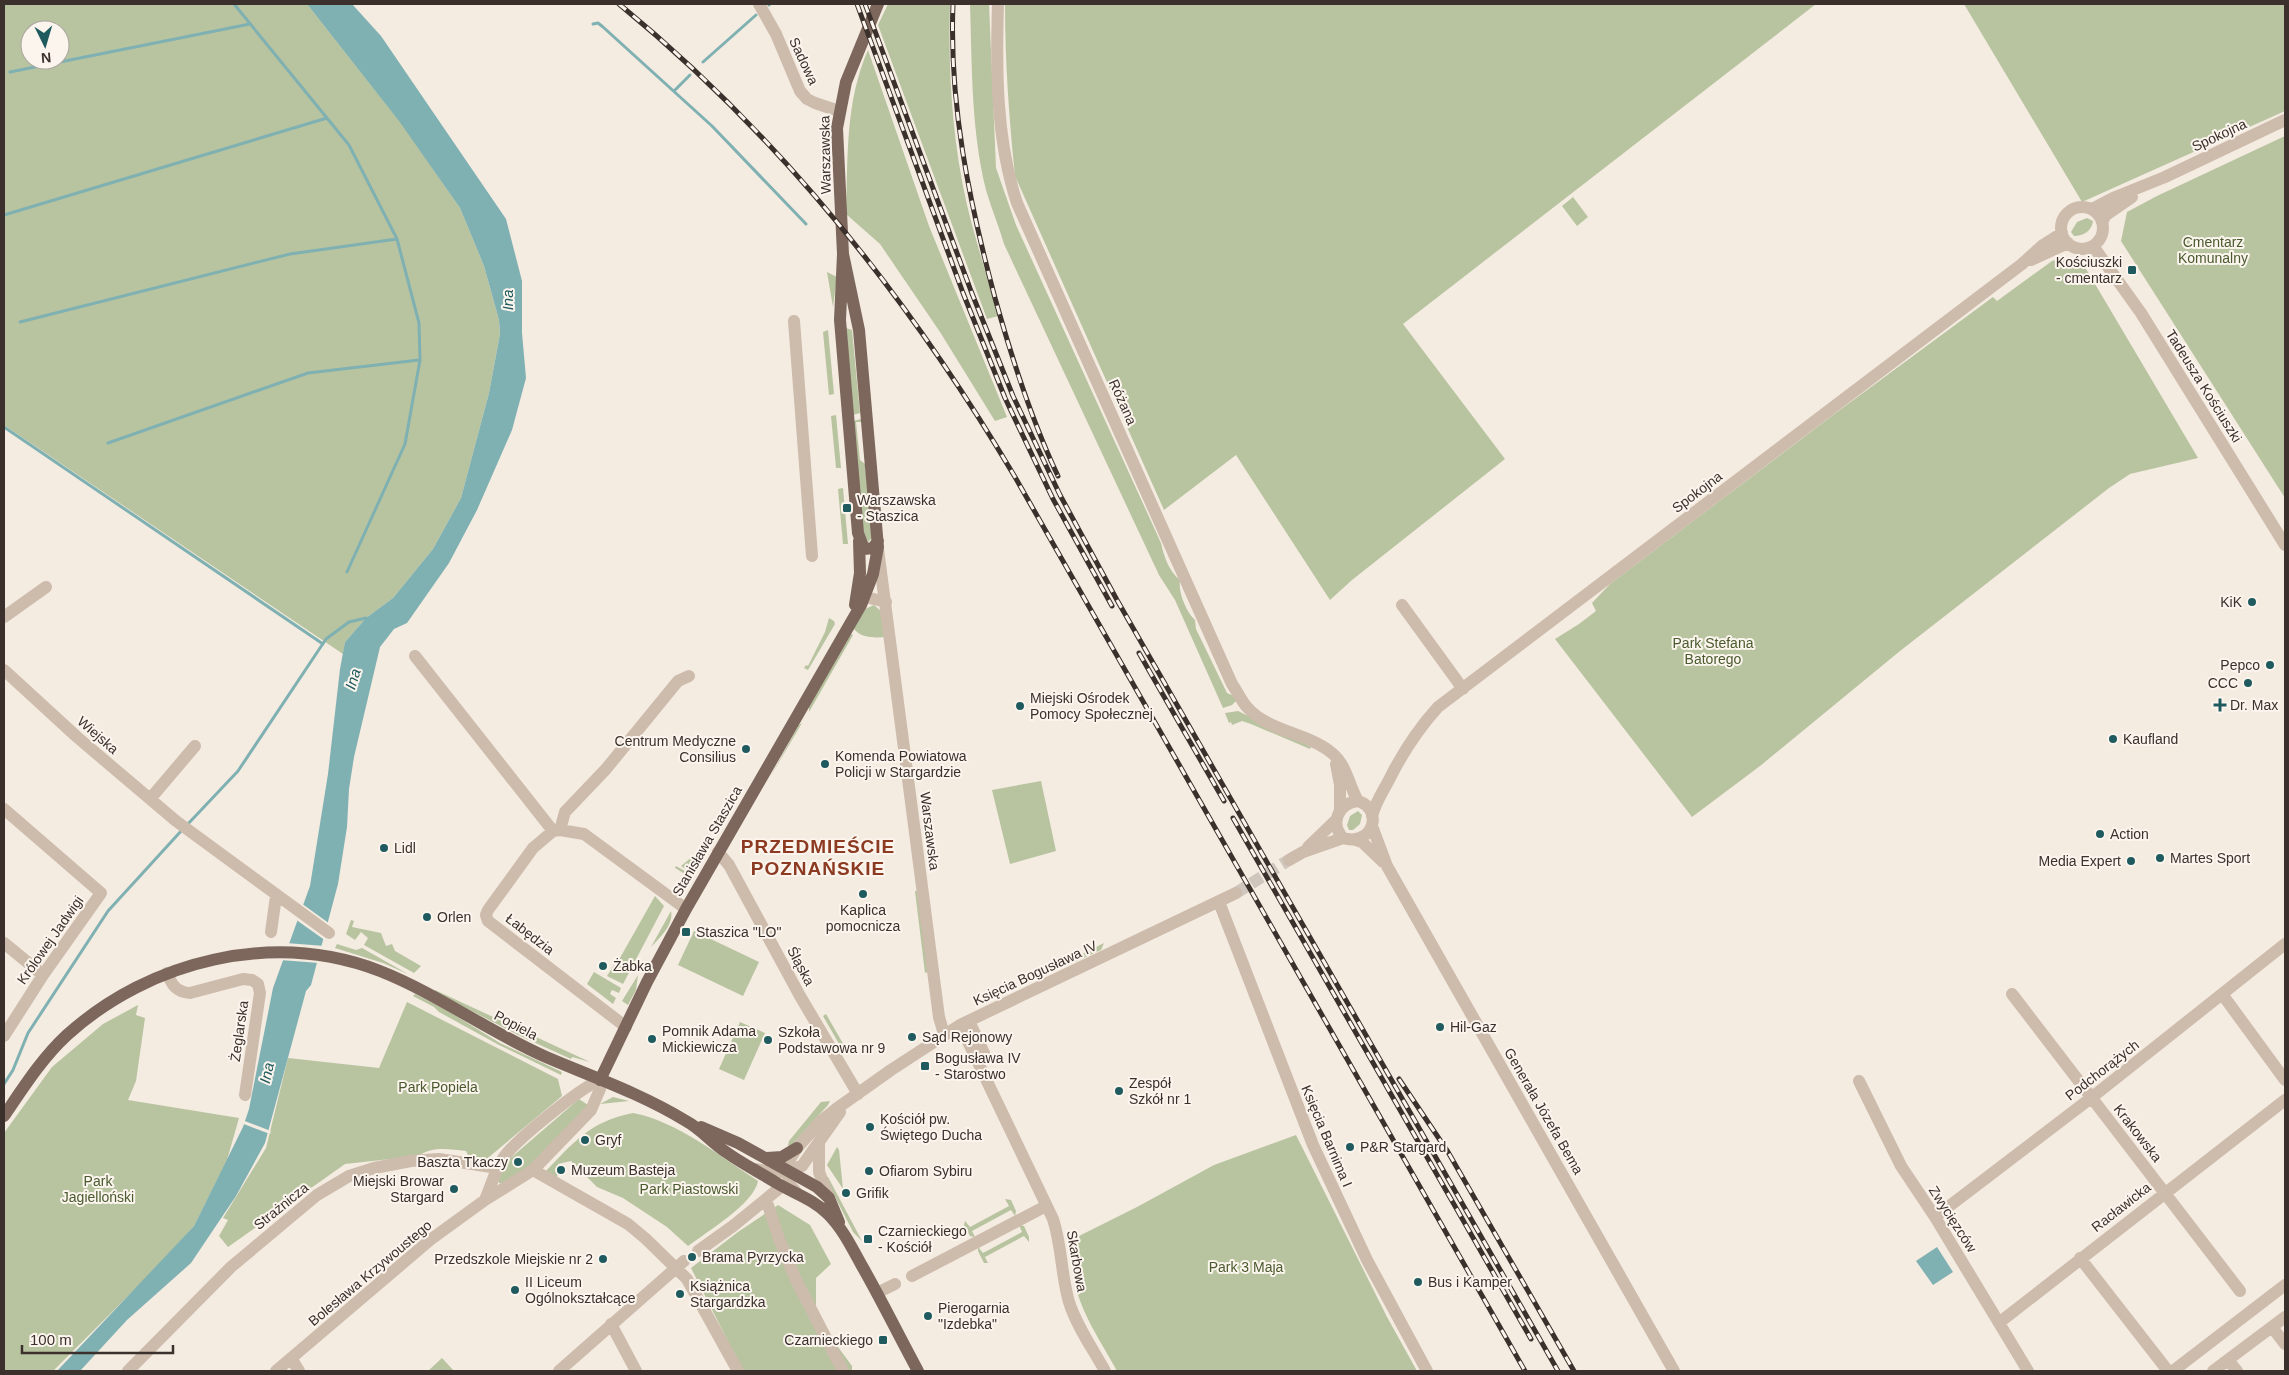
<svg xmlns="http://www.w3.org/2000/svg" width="2289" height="1375" font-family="Arial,sans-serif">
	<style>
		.green { fill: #b8c4a0; fill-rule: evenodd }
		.water { fill: #7fb0b2 }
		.pier { fill: #f4ebe1 }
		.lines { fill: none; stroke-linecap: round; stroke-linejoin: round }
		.stream { stroke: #7fb0b2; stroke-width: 3 }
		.minor-tunnel { stroke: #cfc6bd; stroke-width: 12; stroke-dasharray: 12 6; stroke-linecap: butt }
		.minor { stroke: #cdbbac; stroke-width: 12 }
		.major { stroke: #7d675c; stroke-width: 12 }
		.rail-casing { stroke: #3b302b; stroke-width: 5 }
		.rail { stroke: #fbf5ee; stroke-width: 3; stroke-dasharray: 9; stroke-linecap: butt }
		.poi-dot { fill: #1f5a5e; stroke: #fbf5ee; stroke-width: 2 }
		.labels { text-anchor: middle; stroke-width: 4; stroke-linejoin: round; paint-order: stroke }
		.street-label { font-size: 14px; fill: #3b302b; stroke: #fbf5ee }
		.park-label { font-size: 14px; fill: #4a5a2e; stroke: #fbf5ee }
		.poi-label { font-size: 14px; fill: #3b302b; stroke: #fbf5ee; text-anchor: start }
		.water-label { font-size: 15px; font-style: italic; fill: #1f5a5e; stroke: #fbf5ee }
		.district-label { font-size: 19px; font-weight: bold; letter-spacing: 1px; fill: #8c3b22; stroke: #fbf5ee }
	</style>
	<rect width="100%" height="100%" fill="#f4ebe1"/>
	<path class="green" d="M4,4h303l94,119 59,85 24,58 15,54 1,14 -11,59 -28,105 -28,51 -40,49 -27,20 -21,24 -2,12 -339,-229zM30,30h30v30h-30z
		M888,4h62c-2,67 2,135 17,201 9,37 21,74 31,111l-11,3 -109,-294z
		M970,4h19l7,164 20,57 145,318c3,14 8,28 19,37 -2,12 6,32 15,40l1,9 31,64 7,3 2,5 -4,4 -9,3 -48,-108 -16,-25 -155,-331c-5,-18 -13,-36 -18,-54 -15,-60 -14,-125 -16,-186z
		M1005,4h811l-413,320 102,135 -153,121 -22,20 -94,-145 -72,55 -149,-334c-6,-59 -10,-114 -10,-172z
		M1964,4h321v107l-203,91z
		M868,50l61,176 78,191 -12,4 -55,-89 -60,-88 -34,-30c2,-56 -1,-112 22,-164z
		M2285,136v362l-164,-257 6,-29 30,-16z
		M1573,197l15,20 -11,9 -15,-20z
		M2087,218l6,3c-1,10 -10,15 -19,15l-3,-4 6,-10z
		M2063,258l19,4 116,196 -68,16 -21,14 -209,163 -140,115 -68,51 -137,-178 24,-15 17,-13 -4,-8 18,-19 219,-166 164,-121 4,4 55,-40z
		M827,272l10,5 -4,30z
		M846,328l6,2 8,83 -7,2z
		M828,330l6,64 -5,1 -6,-63z
		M836,415l5,53h-5l-5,-52z
		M861,419v3h-5l4,38 5,4 7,74 -4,4 -4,-3 -11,-118z
		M843,488l5,56h-5l-5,-55z
		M874,605l8,7 3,25c-10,1 -24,1 -31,-8l11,-20z
		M829,618l5,3 1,3 -27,46 -4,-2 2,-3 2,1 17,-34z
		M851,634l2,1 -44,77v-6z
		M1238,711l73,36 -1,2 -59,-25 -9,-3 -10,4 -1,-3 -2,1 -4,-10z
		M802,723l-33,56 30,-54z
		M1041,781l15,70 -46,13 -18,-74z
		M1358,811l4,4 -2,9 -7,6h-4l-2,-5 3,-9z
		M697,853l6,3 -10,17 -12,-7z
		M676,866l16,9 -9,14 -7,3 9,-18 -10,-6z
		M915,891h2l11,81 -3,1z
		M655,896l9,10 -41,78 -16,-8 7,-11h2z
		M671,911c3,14 -11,26 -20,36z
		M351,920l3,1 -2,6 29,6 5,13 6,-2 3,7 26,15 -7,7 -50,-28 4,-7 -7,-6 -6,8 -9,-6z
		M694,931l65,31 -16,34 -65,-31z
		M1104,943l-3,7 -35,16 -17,4z
		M337,944l19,6 6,-2 46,26 -25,-11 -48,-15z
		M594,972l27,16 -2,5 -7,-3 -2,4 6,4 -3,6 -26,-20z
		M638,975l-2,15 -8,15 -6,-4z
		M435,990l155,72 -18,-5 -1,2 -53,-24 -83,-43z
		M415,994l28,14 57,35 62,29 -1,3 -62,-30 -60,-33 -5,-5 -21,-11z
		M407,1002l151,77 4,17 -79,66 -13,-3 -4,-8c-17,-2 -34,-5 -48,5l-73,8 -117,83 -9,-11 9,-16 -5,-2 43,-70 22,-90 91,10z
		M138,1005l-2,10 9,3 -9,63 -8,19 111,18 -12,42 -33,66 -47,51 -94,94h-49v-238l48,-66 51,-43z
		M826,1014l19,33 -3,2 -19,-33z
		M740,1022l25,11 -21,47 -25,-11z
		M613,1097l16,4 -29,3z
		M579,1099l9,6 -60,63 -24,15h-5l-1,-3 8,-18z
		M830,1101l-2,4 -38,42 -2,-2 1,-4 32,-39z
		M633,1113c44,8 88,44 125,68 -4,23 -53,52 -70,65l-21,-19 -44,-29 -26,-11 -26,-26 -13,3 -1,17 -13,-8c28,-29 46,-52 89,-60z
		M1296,1135l91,182 30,54h-300c-24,-44 -53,-80 -42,-133l62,-31 77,-42z
		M837,1147l2,3 4,39 -16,-24z
		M825,1177h3l34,64 -9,-9z
		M1005,1199l6,1 5,11 -1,5 -4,-6 -39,21 3,6 -5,-1 -6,-11 1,-4 5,6 39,-21z
		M778,1205l32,20 21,39 -15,14v39l36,49v5h-109l-52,-103 47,-36z
		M1019,1225l5,1 5,11v5l-5,-6 -39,21 3,6h-4l-6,-12v-4l5,6 39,-21z
		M442,1358l12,13h-26z"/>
	<path class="water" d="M307,4h45l29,32 125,183 16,62v52l4,45 -14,52 -35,80 -28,53 -42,60 -13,6 -14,18 -26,110 -5,32 -2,38 -9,57 -27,101 -5,6 -41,152 -29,53 -45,67 -64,57 -47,51h-23l137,-145 49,-99 6,-18 24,-121 37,-102 18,-112 12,-105 5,-27 21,-24 27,-20 40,-49 28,-51 28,-105 11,-59 -1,-14 -15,-54 -24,-58 -61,-87z
		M1937,1247l16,25 -20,13 -17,-24z"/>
	<path class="pier" d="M301,903l29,21 -4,17 -31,-22z
		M286,943l39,3 -6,17 -39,-3z
		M242,1120l29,11 -1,3 -29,-11z"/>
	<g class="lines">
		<path class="stream" d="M234,4l115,141 48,94 22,84 1,37 -15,84 -58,128
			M769,5l1,-1
			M593,24l5,-1 5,4 109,99 94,98
			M703,62l53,-47
			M10,72l240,-48
			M675,90l15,-15
			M4,215l323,-97
			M20,322l270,-68 107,-15
			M4,427l319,217
			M108,443l200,-70 111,-13
			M186,826l52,-55 88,-132 23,-17 17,-4
			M4,1084l9,-14 15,-37 80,-122 74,-81"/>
		<path class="minor-tunnel" d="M1236,893l53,-33"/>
		<path class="minor" d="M759,4l17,30 24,57 7,8 8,4 24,8
			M998,4c-2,66 -2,135 19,199l215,481c5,7 9,16 14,22 23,27 62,26 87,48 14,12 16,32 25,47
			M2061 228a21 21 0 1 1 42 0a21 21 0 1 1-42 0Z
			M2092,209l21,-11 52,-21 120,-57
			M2102,222l4,-7 26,-18
			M2093,246l48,67 144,232
			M2031,260l37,-17
			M794,321l18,235
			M878,549l61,468 5,17
			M857,595l29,7
			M1402,605l61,84
			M4,617l42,-30
			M415,656l138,175
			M4,670l73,67 99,84 153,112
			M1336,764l4,21v24
			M150,799l45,-53
			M1358,801c27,9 14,46 -15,37 -14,-15 -4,-35 15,-37z
			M4,809l97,84 -58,82 -39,61
			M1372,816c4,-16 13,-27 20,-42 13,-25 27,-46 46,-67l584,-443 21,-19 19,-12
			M1372,826l15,40 287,505
			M560,830l5,-18 41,-43 72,-88 11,-5
			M1356,840l6,2 21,20
			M1308,847l29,-28
			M718,852l11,13 71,131 58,98
			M1289,860l14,-8 40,-14
			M1219,902l94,243 54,115 60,111
			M271,932l5,-36
			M4,943l39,32
			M167,973c5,12 9,19 23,20l53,-14 9,1 6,4 2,9 -15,102
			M2012,994l228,297
			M2222,994l63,86
			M969,1021l15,32
			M960,1025l93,194c9,27 8,56 16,83 8,25 24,47 36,69
			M626,1027l-138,-106 -2,-6 2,-5 45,-62 20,-17 7,-1 24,4 102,75
			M1859,1081l42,85 34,51 93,154
			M819,1145v27l10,26
			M755,1169l22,4 25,-7 38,-54
			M533,1170l95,54 18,15 41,40 51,92
			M797,1193l-7,-8 -3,-14 3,-12 7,-11 23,-26 16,-13 55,-39 69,-45 276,-132
			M766,1199l13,40 17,41 47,91
			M1935,1217l156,-119 194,-154
			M698,1251l35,-25 49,-40
			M2080,1258l88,113
			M912,1276l134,-70
			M877,1293l18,-9
			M2000,1322l285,-222
			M611,1324l25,47
			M2272,1327l13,17
			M291,1358l8,13
			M2228,1360l9,11
			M128,1371l103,-104 86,-72 32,-19 25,-8 37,-7 28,-2 59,9
			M276,1371l154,-131 55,-40 48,-30 58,-60 9,-21v-9c-20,8 -84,60 -96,77 -9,13 -13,29 -19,43
			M559,1371l125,-110
			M2173,1371l112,-86
			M2213,1371l72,-54"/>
		<path class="major" d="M878,541l-5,7 -9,1 -6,-16 -18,-213 3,-66 -6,-126 9,-46 32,-78
			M855,605l5,-32 -1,-32
			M600,1080l47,-98 39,-73 175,-304 12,-31 5,-27 -19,-217 -16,-76
			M4,1116c19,-28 38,-58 63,-81 83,-75 206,-105 313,-64 58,23 109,61 166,86 47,20 96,37 140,64 15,8 26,22 40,31 15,11 33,20 49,30 18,11 38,17 53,32 15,15 24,34 34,52 20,35 37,70 56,105
			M701,1127l37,16 79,44 12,11 10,24
			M767,1158l15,-1 15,-9"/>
		<defs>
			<path id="rail" d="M619,4c161,132 290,294 396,473l510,894
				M857,4l106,289 42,105 48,101 59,107
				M865,4l106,287 42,105 47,99 57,105 441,771
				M953,4c-4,100 16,197 42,294 17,61 36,121 63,178
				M1139,653l85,148
				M1233,818l298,521
				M1399,1079l49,73 126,219"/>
		</defs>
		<use href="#rail" class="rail-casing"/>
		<use href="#rail" class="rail"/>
	</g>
	<g class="poi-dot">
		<rect x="2127" y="265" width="10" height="10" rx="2.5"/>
		<rect x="842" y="503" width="10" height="10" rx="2.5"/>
		<circle cx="2252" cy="602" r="5"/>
		<circle cx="2270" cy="665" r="5"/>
		<circle cx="2248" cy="683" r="5"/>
		<path d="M2217.5 697.5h5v5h5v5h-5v5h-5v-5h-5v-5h5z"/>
		<circle cx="1020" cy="706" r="5"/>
		<circle cx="2113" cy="739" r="5"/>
		<circle cx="746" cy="749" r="5"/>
		<circle cx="825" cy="764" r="5"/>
		<circle cx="2100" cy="834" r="5"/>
		<circle cx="384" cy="848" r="5"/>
		<circle cx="2160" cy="858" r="5"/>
		<circle cx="2131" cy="861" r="5"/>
		<circle cx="863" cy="894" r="5"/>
		<circle cx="427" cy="917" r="5"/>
		<rect x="681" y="927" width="10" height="10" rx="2.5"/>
		<circle cx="603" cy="966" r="5"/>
		<circle cx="1440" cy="1027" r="5"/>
		<circle cx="912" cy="1037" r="5"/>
		<circle cx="652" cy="1039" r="5"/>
		<circle cx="768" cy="1040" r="5"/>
		<rect x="920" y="1061" width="10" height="10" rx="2.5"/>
		<circle cx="1119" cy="1091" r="5"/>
		<circle cx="870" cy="1127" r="5"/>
		<circle cx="585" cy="1140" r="5"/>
		<circle cx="1350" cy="1147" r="5"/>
		<circle cx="518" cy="1162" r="5"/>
		<circle cx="561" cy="1170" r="5"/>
		<circle cx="869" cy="1171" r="5"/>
		<circle cx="454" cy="1189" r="5"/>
		<circle cx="846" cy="1193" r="5"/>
		<rect x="863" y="1234" width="10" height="10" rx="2.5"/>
		<circle cx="692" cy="1257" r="5"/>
		<circle cx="603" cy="1259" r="5"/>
		<circle cx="1418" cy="1282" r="5"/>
		<circle cx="515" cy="1290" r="5"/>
		<circle cx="680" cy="1294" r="5"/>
		<circle cx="928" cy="1316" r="5"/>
		<rect x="878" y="1335" width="10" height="10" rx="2.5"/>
	</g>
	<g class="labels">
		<g class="street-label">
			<text transform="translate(804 61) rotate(65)" y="5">Sadowa</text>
			<text transform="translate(2219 135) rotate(-25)" y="5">Spokojna</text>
			<text transform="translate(825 155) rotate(-91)" y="5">Warszawska</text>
			<text transform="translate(2204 386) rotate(58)" y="5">Tadeusza Kościuszki</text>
			<text transform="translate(1123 402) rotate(66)" y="5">Różana</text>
			<text transform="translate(1697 492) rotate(-37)" y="5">Spokojna</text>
			<text transform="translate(98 735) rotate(41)" y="5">Wiejska</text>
			<text transform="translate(930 831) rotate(83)" y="5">Warszawska</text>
			<text transform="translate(707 841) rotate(-60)" y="5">Stanisława Staszica</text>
			<text transform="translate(530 934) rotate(38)" y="5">Łabędzia</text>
			<text transform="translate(50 940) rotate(-55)" y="5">Królowej Jadwigi</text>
			<text transform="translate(801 966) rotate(62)" y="5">Śląska</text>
			<text transform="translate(1035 973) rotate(-25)" y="5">Księcia Bogusława IV</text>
			<text transform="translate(516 1025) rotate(28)" y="5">Popiela</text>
			<text transform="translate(239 1031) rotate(-82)" y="5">Żeglarska</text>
			<text transform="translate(2102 1070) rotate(-38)" y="5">Podchorążych</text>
			<text transform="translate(1544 1111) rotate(60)" y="5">Generała Józefa Bema</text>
			<text transform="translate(2138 1133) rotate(52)" y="5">Krakowska</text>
			<text transform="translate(1327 1136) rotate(67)" y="5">Księcia Barnima I</text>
			<text transform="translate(281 1206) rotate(-39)" y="5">Strażnicza</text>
			<text transform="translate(2121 1207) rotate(-38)" y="5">Racławicka</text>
			<text transform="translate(1953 1219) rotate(57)" y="5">Zwycięzców</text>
			<text transform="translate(1077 1261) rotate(80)" y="5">Skarbowa</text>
			<text transform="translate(370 1273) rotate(-40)" y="5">Bolesława Krzywoustego</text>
		</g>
		<g class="park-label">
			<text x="2213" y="247">Cmentarz<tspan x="2213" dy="16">Komunalny</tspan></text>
			<text x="1713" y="648">Park Stefana<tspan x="1713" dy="16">Batorego</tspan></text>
			<text x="438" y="1092">Park Popiela</text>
			<text x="98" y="1186">Park<tspan x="98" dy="16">Jagielloński</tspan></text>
			<text x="689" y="1194">Park Piastowski</text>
			<text x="1246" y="1272">Park 3 Maja</text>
		</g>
		<g class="poi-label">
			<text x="2122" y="267" text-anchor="end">Kościuszki<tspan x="2122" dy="16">- cmentarz</tspan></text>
			<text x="857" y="505">Warszawska<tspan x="857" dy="16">- Staszica</tspan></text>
			<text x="2242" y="607" text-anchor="end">KiK</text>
			<text x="2260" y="670" text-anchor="end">Pepco</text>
			<text x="2238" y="688" text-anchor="end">CCC</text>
			<text x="1030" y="703">Miejski Ośrodek<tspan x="1030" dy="16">Pomocy Społecznej</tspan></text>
			<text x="2230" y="710">Dr. Max</text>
			<text x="2123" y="744">Kaufland</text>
			<text x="736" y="746" text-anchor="end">Centrum Medyczne<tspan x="736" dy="16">Consilius</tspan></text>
			<text x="835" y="761">Komenda Powiatowa<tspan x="835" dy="16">Policji w Stargardzie</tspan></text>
			<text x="2110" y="839">Action</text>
			<text x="394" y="853">Lidl</text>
			<text x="2170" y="863">Martes Sport</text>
			<text x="2121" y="866" text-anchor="end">Media Expert</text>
			<text x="863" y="915" text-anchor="middle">Kaplica<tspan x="863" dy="16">pomocnicza</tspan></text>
			<text x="437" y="922">Orlen</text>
			<text x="696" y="937">Staszica "LO"</text>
			<text x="613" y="971">Żabka</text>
			<text x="1450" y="1032">Hil-Gaz</text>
			<text x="662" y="1036">Pomnik Adama<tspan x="662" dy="16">Mickiewicza</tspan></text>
			<text x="778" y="1037">Szkoła<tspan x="778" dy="16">Podstawowa nr 9</tspan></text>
			<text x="922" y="1042">Sąd Rejonowy</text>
			<text x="935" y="1063">Bogusława IV<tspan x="935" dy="16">- Starostwo</tspan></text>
			<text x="1129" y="1088">Zespół<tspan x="1129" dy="16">Szkół nr 1</tspan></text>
			<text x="880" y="1124">Kościół pw.<tspan x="880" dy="16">Świętego Ducha</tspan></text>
			<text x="595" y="1145">Gryf</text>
			<text x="1360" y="1152">P&amp;R Stargard</text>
			<text x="508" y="1167" text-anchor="end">Baszta Tkaczy</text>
			<text x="571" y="1175">Muzeum Basteja</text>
			<text x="879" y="1176">Ofiarom Sybiru</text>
			<text x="444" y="1186" text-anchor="end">Miejski Browar<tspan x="444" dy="16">Stargard</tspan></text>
			<text x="856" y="1198">Grifik</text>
			<text x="878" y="1236">Czarnieckiego<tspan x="878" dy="16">- Kościół</tspan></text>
			<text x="702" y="1262">Brama Pyrzycka</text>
			<text x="593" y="1264" text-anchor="end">Przedszkole Miejskie nr 2</text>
			<text x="525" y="1287">II Liceum<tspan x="525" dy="16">Ogólnokształcące</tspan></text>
			<text x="1428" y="1287">Bus i Kamper</text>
			<text x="690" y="1291">Książnica<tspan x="690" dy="16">Stargardzka</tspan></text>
			<text x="938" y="1313">Pierogarnia<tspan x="938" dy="16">"Izdebka"</tspan></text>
			<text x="873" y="1345" text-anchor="end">Czarnieckiego</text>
		</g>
		<g class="water-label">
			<text transform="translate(508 300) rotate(-91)" y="5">Ina</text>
			<text transform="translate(353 679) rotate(-73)" y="5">Ina</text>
			<text transform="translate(267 1073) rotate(-77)" y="5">Ina</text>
		</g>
		<g class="district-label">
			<text x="818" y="853">PRZEDMIEŚCIE<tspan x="818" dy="22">POZNAŃSKIE</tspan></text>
		</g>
	</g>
	<rect width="2289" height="1375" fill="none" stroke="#3b302b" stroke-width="10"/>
	<g transform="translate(45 45) rotate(175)"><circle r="24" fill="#fbf5ee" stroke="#aea6a0"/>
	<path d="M0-4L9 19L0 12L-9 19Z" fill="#1f5a5e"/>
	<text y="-8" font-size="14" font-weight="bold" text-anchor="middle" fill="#3b302b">N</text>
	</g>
	<path d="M22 1345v8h151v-8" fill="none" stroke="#3b302b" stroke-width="2.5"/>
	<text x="30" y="1345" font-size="15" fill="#3b302b" stroke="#fbf5ee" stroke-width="4" paint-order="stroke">100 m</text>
</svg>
